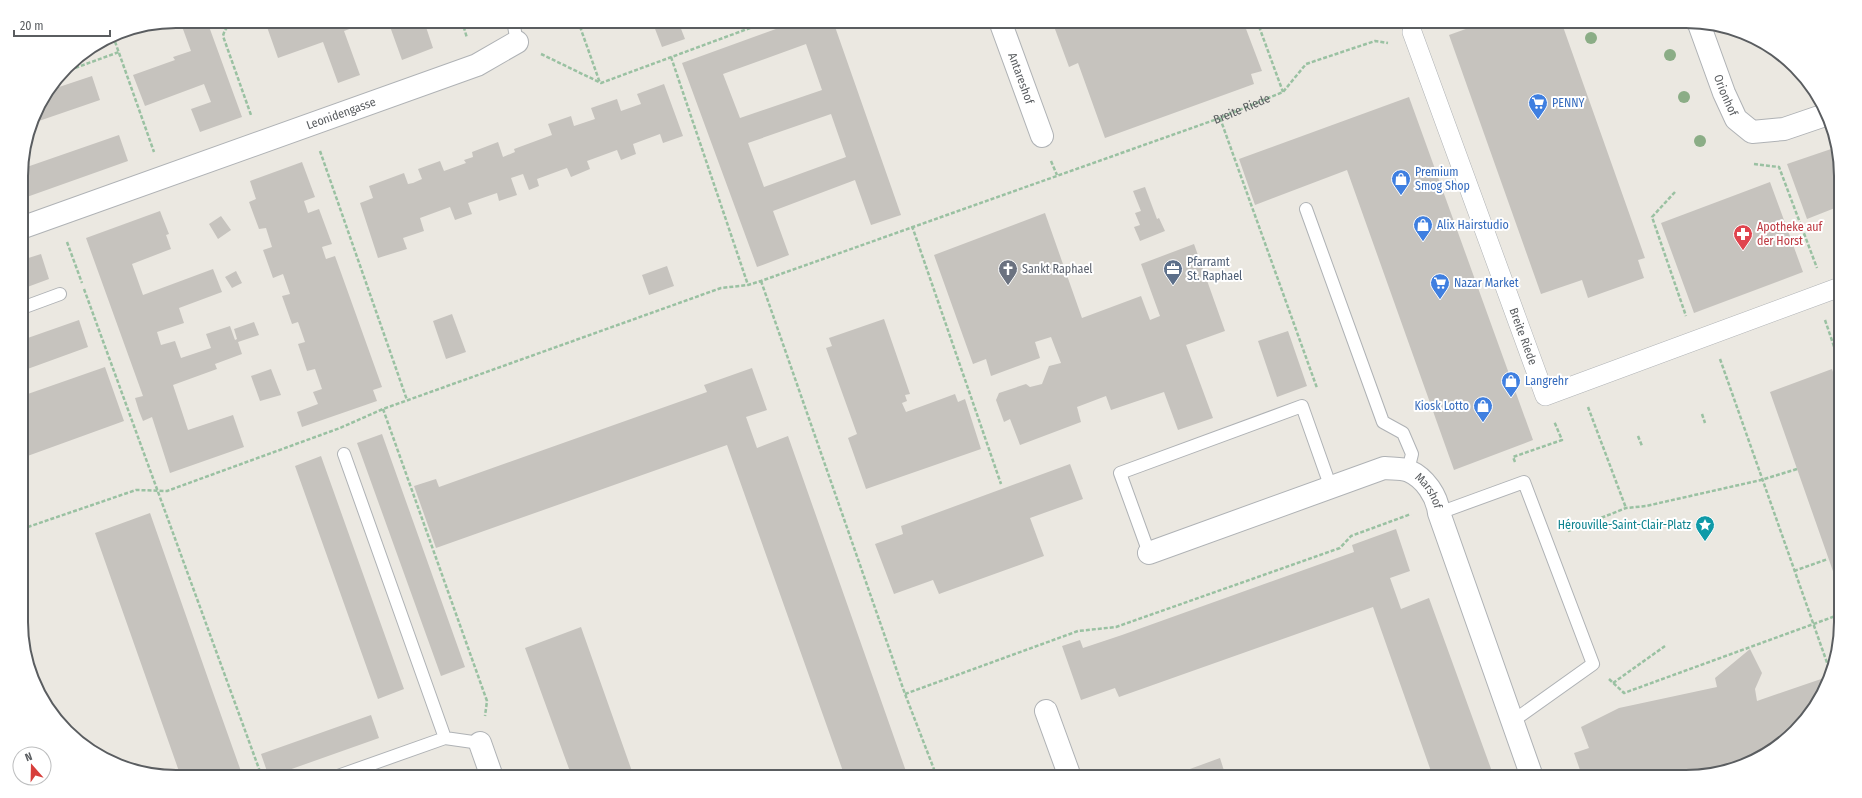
<svg xmlns="http://www.w3.org/2000/svg" width="1862" height="798" font-family="'Fira Sans Condensed',sans-serif">
	<style>
		.building { fill: #c6c3be; fill-rule: evenodd }
		.lines { fill: none; stroke-linecap: round; stroke-linejoin: round }
		.service-casing { stroke: #afb2b5; stroke-width: 14 }
		.pedestrian-casing { stroke: #afb2b5; stroke-width: 20 }
		.minor-casing { stroke: #afb2b5; stroke-width: 24 }
		.path { stroke: #9ac1a2; stroke-width: 2.5; stroke-dasharray: 4 2; stroke-linecap: butt }
		.service { stroke: #fff; stroke-width: 12 }
		.pedestrian { stroke: #fff; stroke-width: 19 }
		.minor { stroke: #fff; stroke-width: 22 }
		.tree { fill: #8bad86 }
		.labels { text-anchor: middle; stroke-width: 4; stroke-linejoin: round; paint-order: stroke }
		.street-label { font-size: 12px; fill: #5a5d60; stroke: #fff }
		.shop-label { font-size: 12px; fill: #366cbe; stroke: #fff; text-anchor: start }
		.health-label { font-size: 12px; fill: #be3a42; stroke: #fff; text-anchor: start }
		.service-label { font-size: 12px; fill: #4e5e75; stroke: #fff; text-anchor: start }
		.worship-label { font-size: 12px; fill: #5b616d; stroke: #fff; text-anchor: start }
		.culture-label { font-size: 12px; fill: #0d838f; stroke: #fff; text-anchor: end }
		.rim { fill: none; stroke: #5a5d60; stroke-width: 2 }
	</style>
	<rect width="100%" height="100%" fill="#ebe8e1"/>
	<path class="building" d="M180,21h27l35,96 -42,15 -9,-23 20,-7 -7,-18 -59,22 -12,-31 42,-15 -2,-3 18,-6z
		M285,21h86l-27,10 16,44 -22,8 -15,-41 -45,16 -11,-31z
		M388,21h36l9,27 -31,12z
		M652,21h26l7,18 -23,8z
		M798,21h35l68,194 -30,10 -16,-45 -82,31 16,44 -32,12 -75,-204zM806,44l16,46 -82,28 -17,-44zM831,114l15,43 -82,30 -16,-44z
		M1052,21h191l19,50 -11,3 3,10 -149,54 -27,-75 -9,4z
		M1488,21h73l84,237 -7,2 6,18 -56,20 -6,-18 -41,14 -92,-259z
		M1801,74l8,8 2,3 -5,2z
		M92,76l8,24 -67,23 4,-16 13,-17z
		M664,84l19,52 -20,7 -3,-9 -27,10 3,10 -15,6 -4,-10 -30,11 3,8 -19,8 -4,-9 -30,11 2,7 -10,4 -6,-16 -12,4 6,17 -18,6 -2,-8 -29,10 4,11 -17,6 -5,-13 -30,11 4,13 -21,7 4,11 -29,9 -18,-55 13,-5 -4,-12 35,-13 4,11 5,-1 9,-4 -4,-10 22,-8 4,10 22,-8 -2,-3 9,-3 -1,-5 26,-10 5,15 12,-5 -1,-3 38,-14 -4,-11 23,-8 3,10 21,-7 -4,-11 26,-9 4,12 20,-7 -4,-10z
		M1409,97l124,343 -79,30 -107,-300 -92,35 -16,-46z
		M119,135l9,26 -104,37 -3,-6v-23z
		M1837,147l3,9v50l-33,13 -20,-55z
		M302,162l13,35 -11,4 4,12 11,-4 13,35 -10,3 4,12 9,-3 47,131 -9,3 4,11 -75,26 -5,-15 21,-8 -5,-12 9,-3 -7,-20 -8,2 -9,-27 7,-2 -7,-20 -6,2 -10,-28 8,-2 -7,-20 -10,4 -10,-28 9,-3 -6,-19 -7,1 -10,-27 7,-3 -6,-18z
		M1770,182l33,90 -109,41 -33,-90z
		M1145,187l12,32 2,-1 6,13 -25,10 -6,-14 6,-2 -5,-12 6,-2 -8,-20z
		M160,211l9,23 -3,1 5,14 -39,15 11,31 70,-26 9,23 -43,16 5,15 -27,9 4,13 14,-4 6,17 30,-10 -5,-14 24,-8 5,14 2,-1 -3,-10 20,-7 5,13 -21,7 4,12 -27,10 2,5 -44,16 15,45 45,-15 11,32 -74,26 -18,-56 -9,4 -4,-10 -4,-13 8,-2 -57,-158z
		M1045,213l37,105 59,-22 9,24 10,-4 -19,-52 53,-20 31,87 -39,14 27,73 -35,12 -14,-38 -53,18 -5,-14 -29,11 4,15 -61,23 -10,-26 -6,3 -8,-22 3,-7 27,-9 4,3 12,-3 7,-18 12,-3 -10,-26 -16,5 5,16 -49,18 -5,-17 -13,5 -39,-109z
		M221,216l10,14 -13,9 -9,-15z
		M41,254l8,25 -27,10v-29z
		M667,266l7,20 -25,9 -7,-20z
		M236,271l6,12 -10,5 -7,-11z
		M452,314l14,38 -20,7 -13,-38z
		M884,319l26,75 -5,1 2,6 -5,2 4,9 49,-18 3,8 7,-3 16,50 -115,40 -18,-51 9,-4 -31,-86 6,-2 -3,-8z
		M79,320l9,27 -66,24v-31z
		M1288,331l19,55 -30,11 -19,-56z
		M105,367l19,54 -102,37v-62z
		M752,368l15,42 -21,7 11,31 31,-12 120,341h-63l-118,-332 -291,103 -22,-62 22,-7 3,8 268,-95 -3,-7z
		M271,369l10,26 -21,6 -9,-25z
		M1832,369l8,24 1,201 -71,-202z
		M382,434l83,233 -24,9 -84,-233z
		M321,456l83,233 -26,10 -83,-233z
		M1070,464l13,35 -53,19 14,38 -105,38 -6,-14 -39,14 -19,-50 28,-10 -2,-8z
		M150,513l61,174 32,90h-62l-86,-244z
		M1396,529l14,42 -20,7 11,31 28,-11 65,179h-61l-60,-170 -254,90 -4,-9 -34,12 -19,-54 18,-6 3,8 39,-13 232,-83 -2,-7z
		M581,627l53,150h-62l-47,-129z
		M1750,649l12,24 -7,16 2,12 67,-23 3,7 -18,31 -37,35 -36,18 -40,8h-128l-1,-3 13,-4 -6,-17 15,-5 -8,-21 38,-19 98,-21 -2,-9z
		M371,715l8,23 -110,39 -8,-23z
		M1220,758l6,19h-58z"/>
	<g class="lines">
		<defs>
			<path id="service" d="M513,21l4,21
				M1306,209l77,213 20,11 9,21 -4,16
				M22,308l38,-14
				M344,454l101,284
				M1439,513l85,-31 69,182 -80,57
				M1149,553l-29,-80 182,-67 29,82
				M335,777l110,-39 35,5"/>
			<g id="pedestrian">
				<path id="s2" d="M1412,32l133,364 295,-109"/>
			</g>
			<g id="minor">
				<path id="s3" d="M1000,21l42,115"/>
				<path id="s4" d="M1699,24l25,69 12,26 16,13 32,-3 44,-15"/>
				<path id="s5" d="M21,228l456,-163 40,-23"/>
				<path id="s6" d="M1149,553l235,-85c8,1 18,0 25,3 16,7 28,25 30,42l93,264"/>
				<path d="M1046,711l24,66"/>
				<path d="M480,743l12,34"/>
			</g>
		</defs>
		<use href="#service" class="service-casing"/>
		<use href="#pedestrian" class="pedestrian-casing"/>
		<use href="#minor" class="minor-casing"/>
		<g class="path">
			<path d="M238,21c-8,3 -13,6 -15,15l28,79"/>
			<path d="M462,21l5,17"/>
			<path d="M578,21l22,62"/>
			<path d="M1257,21l26,71"/>
			<path d="M1437,24l8,-3"/>
			<path d="M113,36l41,116"/>
			<path d="M541,54l60,29 168,-62"/>
			<path d="M671,57l77,228"/>
			<path d="M64,72l55,-20"/>
			<path d="M1220,118l97,270"/>
			<path d="M320,151l87,249"/>
			<path d="M1051,161l6,14"/>
			<path d="M1754,164l25,3 38,101"/>
			<path d="M1675,192l-23,25 34,99"/>
			<path d="M912,226l89,258"/>
			<path d="M67,242l15,41"/>
			<path d="M761,281l144,413 32,83"/>
			<path d="M84,289l178,488"/>
			<path d="M1825,320l15,44"/>
			<path d="M1720,359l111,315"/>
			<path d="M1588,407l38,101"/>
			<path d="M383,409l104,292 -2,15"/>
			<path d="M1702,414l3,9"/>
			<path d="M1638,436l4,10"/>
			<path d="M1515,462l-2,-5 49,-17 -8,-19"/>
			<path id="s1" d="M22,529l114,-39 31,1 173,-63 43,-19 338,-121 27,-3 13,-4 459,-163 63,-26 23,-28 69,-23 13,2"/>
			<path d="M1568,531l58,-23 20,-2 115,-26 36,-11"/>
			<path d="M1794,571l34,-12"/>
			<path d="M1609,679l15,14 217,-79"/>
			<path d="M1613,683l52,-37"/>
			<path d="M905,694l173,-63 38,-4 224,-79 11,-12 60,-22"/>
		</g>
		<use href="#service" class="service"/>
		<use href="#pedestrian" class="pedestrian"/>
		<use href="#minor" class="minor"/>
	</g>
	<g class="tree">
		<circle cx="1591" cy="38" r="6"/>
		<circle cx="1670" cy="55" r="6"/>
		<circle cx="1684" cy="97" r="6"/>
		<circle cx="1700" cy="141" r="6"/>
	</g>
	<defs>
		<symbol id="supermarket-pin" viewBox="-11 -11 22 30"><path d="M0 17L-7.5 6A9.5 9.5 0 1 1 7.5 6Z" fill="#3f7fe0" stroke="#fff"/><path d="M-6-5.5h2.5l.6 2H6L4.5 2H-2.5L-4.4-4H-6ZM-1.5 3.2a1.3 1.3 0 1 0 .1 0ZM3 3.2a1.3 1.3 0 1 0 .1 0Z" fill="#fff"/></symbol>
		<symbol id="shop-pin" viewBox="-11 -11 22 30"><path d="M0 17L-7.5 6A9.5 9.5 0 1 1 7.5 6Z" fill="#3f7fe0" stroke="#fff"/><path d="M-5-2.5h2.3a2.7 3.5 0 0 1 5.4 0H5L5.5 6h-11ZM-1.5-2.5h3a1.5 2.3 0 0 0-3 0Z" fill="#fff"/></symbol>
		<symbol id="pharmacy-pin" viewBox="-11 -11 22 30"><path d="M0 17L-7.5 6A9.5 9.5 0 1 1 7.5 6Z" fill="#e0444e" stroke="#fff"/><path d="M-2-6h4v4h4v4h-4v4h-4v-4h-4v-4h4Z" fill="#fff"/></symbol>
		<symbol id="church-pin" viewBox="-11 -11 22 30"><path d="M0 17L-7.5 6A9.5 9.5 0 1 1 7.5 6Z" fill="#6b7280" stroke="#fff"/><path d="M-1.2-6h2.4v3.5h3.3v2.4h-3.3V6h-2.4V-.1h-3.3v-2.4h3.3Z" fill="#fff"/></symbol>
		<symbol id="office-pin" viewBox="-11 -11 22 30"><path d="M0 17L-7.5 6A9.5 9.5 0 1 1 7.5 6Z" fill="#5c6f8a" stroke="#fff"/><path d="M-6-3h4V-5.5h4V-3h4V5H-6ZM-1-4.5V-3h2v-1.5ZM-6 0V1H6V0Z" fill="#fff"/></symbol>
		<symbol id="sight-pin" viewBox="-11 -11 22 30"><path d="M0 17L-7.5 6A9.5 9.5 0 1 1 7.5 6Z" fill="#0f9aa8" stroke="#fff"/><path d="M0-6L1.8-2.2L6-1.7L2.9 1.2L3.7 5.4L0 3.3L-3.7 5.4L-2.9 1.2L-6-1.7L-1.8-2.2Z" fill="#fff"/></symbol>
	</defs>
	<g fill-rule="evenodd">
		<use href="#supermarket-pin" x="1527" y="92" width="22" height="30"/>
		<use href="#shop-pin" x="1390" y="168" width="22" height="30"/>
		<use href="#shop-pin" x="1412" y="214" width="22" height="30"/>
		<use href="#pharmacy-pin" x="1732" y="223" width="22" height="30"/>
		<use href="#church-pin" x="997" y="258" width="22" height="30"/>
		<use href="#office-pin" x="1162" y="258" width="22" height="30"/>
		<use href="#supermarket-pin" x="1429" y="272" width="22" height="30"/>
		<use href="#shop-pin" x="1500" y="370" width="22" height="30"/>
		<use href="#shop-pin" x="1472" y="395" width="22" height="30"/>
		<use href="#sight-pin" x="1694" y="514" width="22" height="30"/>
	</g>
	<g class="labels">
		<g class="street-label">
			<text dy="4" stroke="none"><textPath href="#s3" startOffset="61">Antareshof</textPath></text>
			<text dy="4" stroke="none"><textPath href="#s4" startOffset="76">Orionhof</textPath></text>
			<text dy="4" stroke="none"><textPath href="#s1" startOffset="1293">Breite Riede</textPath></text>
			<text dy="4" stroke="none"><textPath href="#s5" startOffset="340">Leonidengasse</textPath></text>
			<text dy="4" stroke="none"><textPath href="#s2" startOffset="324">Breite Riede</textPath></text>
			<text dy="4" stroke="none"><textPath href="#s6" startOffset="304">Marshof</textPath></text>
		</g>
		<g class="shop-label">
			<text x="1552" y="107">PENNY</text>
			<text x="1415" y="176">Premium<tspan x="1415" dy="14">Smog Shop</tspan></text>
			<text x="1437" y="229">Alix Hairstudio</text>
			<text x="1454" y="287">Nazar Market</text>
			<text x="1525" y="385">Langrehr</text>
			<text x="1469" y="410" text-anchor="end">Kiosk Lotto</text>
		</g>
		<g class="health-label">
			<text x="1757" y="231">Apotheke auf<tspan x="1757" dy="14">der Horst</tspan></text>
		</g>
		<g class="service-label">
			<text x="1187" y="266">Pfarramt<tspan x="1187" dy="14">St. Raphael</tspan></text>
		</g>
		<g class="worship-label">
			<text x="1022" y="273">Sankt Raphael</text>
		</g>
		<g class="culture-label">
			<text x="1691" y="529">Hérouville-Saint-Clair-Platz</text>
		</g>
	</g>
	<path d="M0 0H1862V798H0ZM176 28H1686A148 148 0 0 1 1834 176V622A148 148 0 0 1 1686 770H176A148 148 0 0 1 28 622V176A148 148 0 0 1 176 28Z" fill="#fff" fill-rule="evenodd"/>
	<path class="rim" d="M176 28H1686A148 148 0 0 1 1834 176V622A148 148 0 0 1 1686 770H176A148 148 0 0 1 28 622V176A148 148 0 0 1 176 28Z"/>
	<g transform="translate(32 766) rotate(340)"><circle r="19" fill="#ffffff" stroke="#bdbebf"/>
	<path d="M0-3L7 15L0 10L-7 15Z" fill="#d73e3b"/>
	<text y="-6" font-size="11" font-weight="bold" text-anchor="middle" fill="#5a5d60">N</text>
	</g>
	<path d="M14 30v6h96v-6" fill="none" stroke="#5a5d60" stroke-width="2"/>
	<text x="20" y="30" font-size="12" fill="#5a5d60" stroke="#ffffff" stroke-width="3" paint-order="stroke">20 m</text>
</svg>
